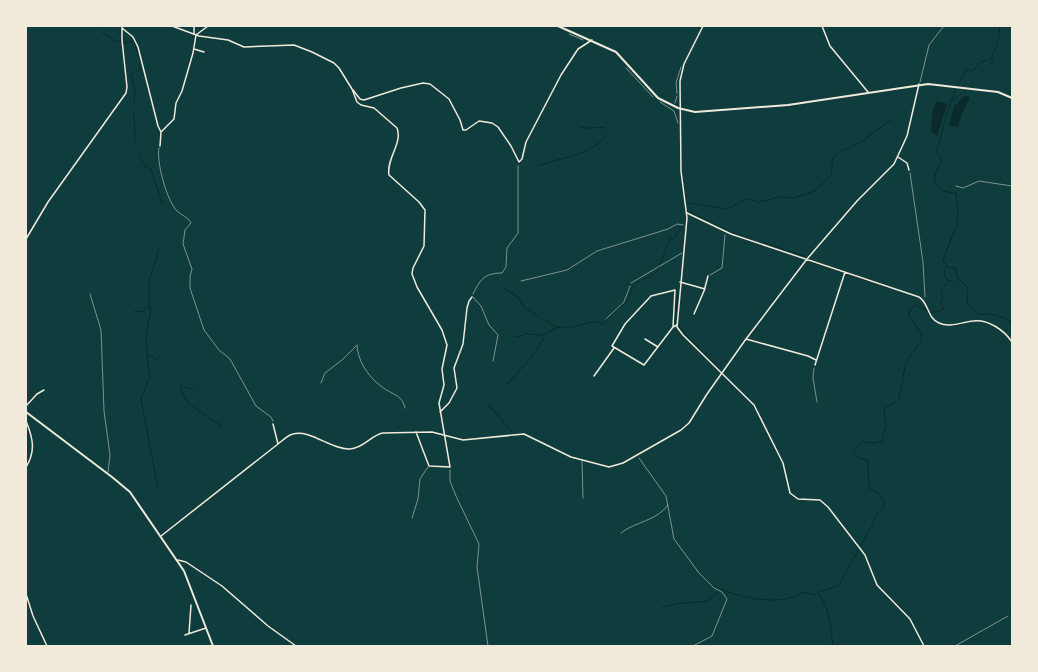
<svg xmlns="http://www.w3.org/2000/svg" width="1038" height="672" font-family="Signika,sans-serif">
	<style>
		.water { fill: #0a2a2b }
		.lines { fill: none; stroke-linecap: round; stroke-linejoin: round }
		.stream { stroke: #0a2a2b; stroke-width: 1 }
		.path { stroke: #f1e9da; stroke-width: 0.5 }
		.service { stroke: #f1e9da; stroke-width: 0.5 }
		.minor { stroke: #f1e9da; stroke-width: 1.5 }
		.tertiary { stroke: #f1e9da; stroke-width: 1.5 }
		.secondary { stroke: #f1e9da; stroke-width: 2 }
		.primary { stroke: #f1e9da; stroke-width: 2 }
	</style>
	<rect width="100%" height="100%" fill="#0f3d3e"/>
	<path class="water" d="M966,95l4,3 -7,13 -5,16 -9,-1 5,-20z
		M937,101l8,2 2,2 -10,31 -5,-4c-1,-9 -1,-24 5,-31z"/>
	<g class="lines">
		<path class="stream" d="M102,32l12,8 7,2v-16
			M124,43l10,-2 6,19
			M989,66l3,-4v-4
			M958,85l9,-16 5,2 10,-10h5c10,-8 11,-23 13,-35
			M970,86l4,-3
			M952,100h2l12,-10
			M134,102l1,-12 -4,-16 9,-4v-7
			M134,114l1,29
			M581,127c8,3 15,-1 23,1
			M842,151l19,-9 31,-23
			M138,154l5,8 -1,2 10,6v4l10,29
			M539,166c24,-10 50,-9 68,-31
			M831,173l2,-16 6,-4
			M689,203l39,6 18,-10 13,3 21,-5 14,1 20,-7 17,-16
			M691,212l3,2
			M696,215l30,15 25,9
			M760,242l44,14
			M159,249l-10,32v23l2,5 -5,27 1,18 12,7
			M808,261l33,11
			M660,264l10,-25 4,-1 9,-12
			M948,267l7,1 2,11 3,1 8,8 -1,15 12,11c12,0 24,1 33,9
			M847,274l30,10
			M949,280l5,2
			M880,285l8,3
			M501,287l16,9 8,12 13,8
			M629,297c4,-17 13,-16 26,-23l4,-7
			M133,312l11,-1 6,-4
			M544,319l10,7 6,1
			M675,322l3,-32
			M678,325l5,7 36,36
			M562,327c13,2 24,-6 37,-5l2,3 27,-25
			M548,332l11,-5
			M516,337l10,-3 15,1 4,-1
			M147,354l3,23 -9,21 17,92
			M507,384l25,-27 15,-24
			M181,387l13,2
			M180,388l9,16 34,23
			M487,403l25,29
			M721,589c18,9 64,18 81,3l13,3 3,-2
			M662,607l14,-3 32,-3 10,-9
			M833,646l-3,-24 -4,-16 -8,-14 20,-6 35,-62 3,-10 7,-6 1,-5 -5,-10 -10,-5 -1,-27 -14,-5v-4l8,-10 12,1 8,-2 4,-15 -2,-17 15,-10 7,-37 16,-22 -1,-7 -12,-17v-4l6,-7c14,5 13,11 29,4l-3,-6 2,-5 -2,-6 7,-12 -3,-2 -1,-8 3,-4 -4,-6 14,-36 1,-11 -2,-20c-3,-1 -6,0 -9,-1 -18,-4 -13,-20 -5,-31l-5,-9v-3l13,-46 6,-14"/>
		<path class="path" d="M569,34l14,6
			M626,68l27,29
			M677,93l-1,-10 5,-16
			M660,102l14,9 4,12
			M675,103l2,-7
			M1012,143v7
			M159,148c-3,14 8,53 18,63 4,4 11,6 14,12l-6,7 -2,14 9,25 -2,8v11l14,42 15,20 11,9 26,47 15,11 2,4
			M910,173l13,89 2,35
			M956,186l7,2 16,-7 33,5
			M710,275l12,-7 3,-33
			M521,281l46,-11 30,-19 71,-22 9,-5 6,1
			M473,294c7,-14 11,-21 29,-21l4,-6 1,-19 11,-15v-67
			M606,319l18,-17 6,-16
			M357,345c1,18 13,34 28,44 9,6 18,7 20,19
			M814,368l-1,10 4,24
			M321,383l4,-10 17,-13 14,-14
			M639,458l27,38 8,43 25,34 15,15 8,4 5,7 -15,37 -19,10
			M450,470v11l6,15 23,48 -2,23 11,79
			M621,533c13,-11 36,-12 47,-28
			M955,646l53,-30"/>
		<path class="service" d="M920,82l9,-37 15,-19
			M631,283l51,-30
			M90,294l11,36 3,81 6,44 -2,17
			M473,297l8,9 8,19 9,10 -5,26
			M582,461l1,37
			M412,518l6,-19 2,-20 8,-12"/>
		<path class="minor" d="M172,26l27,10 29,4 16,7 50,-2 18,7 22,11 5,5 13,21 5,13 4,3 13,3 23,20c6,15 -11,31 -8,47l30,27 6,8 -1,36 -11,22 -1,6 5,13 25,43 5,15 -5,24 2,16 -5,18 11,64 -21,-1 -13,-34
			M822,26l8,20 38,46
			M122,28l11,9 5,10 20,79 3,6 -1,14
			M194,34v-8
			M196,35l12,-9
			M194,49l10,3
			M353,90l7,9 4,1 37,-12 22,-5 7,1 19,15 11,21 3,10h3l13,-9 13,2 6,4 13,19 8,16 3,-3 4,-17 35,-67 17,-26 14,-9
			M161,132l13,-13 2,-16 6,-12 11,-38 3,-18
			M898,157l9,6 2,7
			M687,213l44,21 188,63c10,6 8,21 20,26 11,5 23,-1 34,-2 15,-2 31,9 39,21
			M26,239l22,-37 78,-109 1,-6 -5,-47v-14
			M680,282l25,7
			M694,314l10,-23 4,-15
			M673,327l-29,38 -32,-19 13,-22 26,-28 24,-6 -2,37 4,-2
			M645,339l13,8
			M746,339l62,17 8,4
			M815,365l30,-93
			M594,376l20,-28
			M26,406l11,-12 7,-4
			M440,412l9,-9 8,-15 -3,-20 9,-24 4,-36 2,-7 3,-4
			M26,421c7,17 10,30 0,46
			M273,424l5,20
			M161,536l117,-92c5,-4 10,-9 15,-10 17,-5 39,16 57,15 14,-1 21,-14 33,-16l49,-1 31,8 61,-6 47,23 38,10 14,-4 58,-33 8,-7 18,-29 39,-55 61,-80 50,-58 37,-37 13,-28 12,-52
			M178,560l8,2 36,24 46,40 28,20
			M26,594l7,22 14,30
			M189,633l2,-28
			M185,635l21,-7"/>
		<path class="tertiary" d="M703,26l-19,38 -4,17 1,90 6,47 -10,109 6,8 71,70 29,58 7,30 8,6 22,1 8,7 37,48 12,30 33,34 14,27"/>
		<path class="secondary" d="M558,26l58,26 42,46 20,10 17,4 93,-7 140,-21 70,8 14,6"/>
		<path class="primary" d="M26,412l86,65 18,15 54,79 29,75"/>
	</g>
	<rect width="1038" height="672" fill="none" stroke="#f1e9da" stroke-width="54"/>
</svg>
